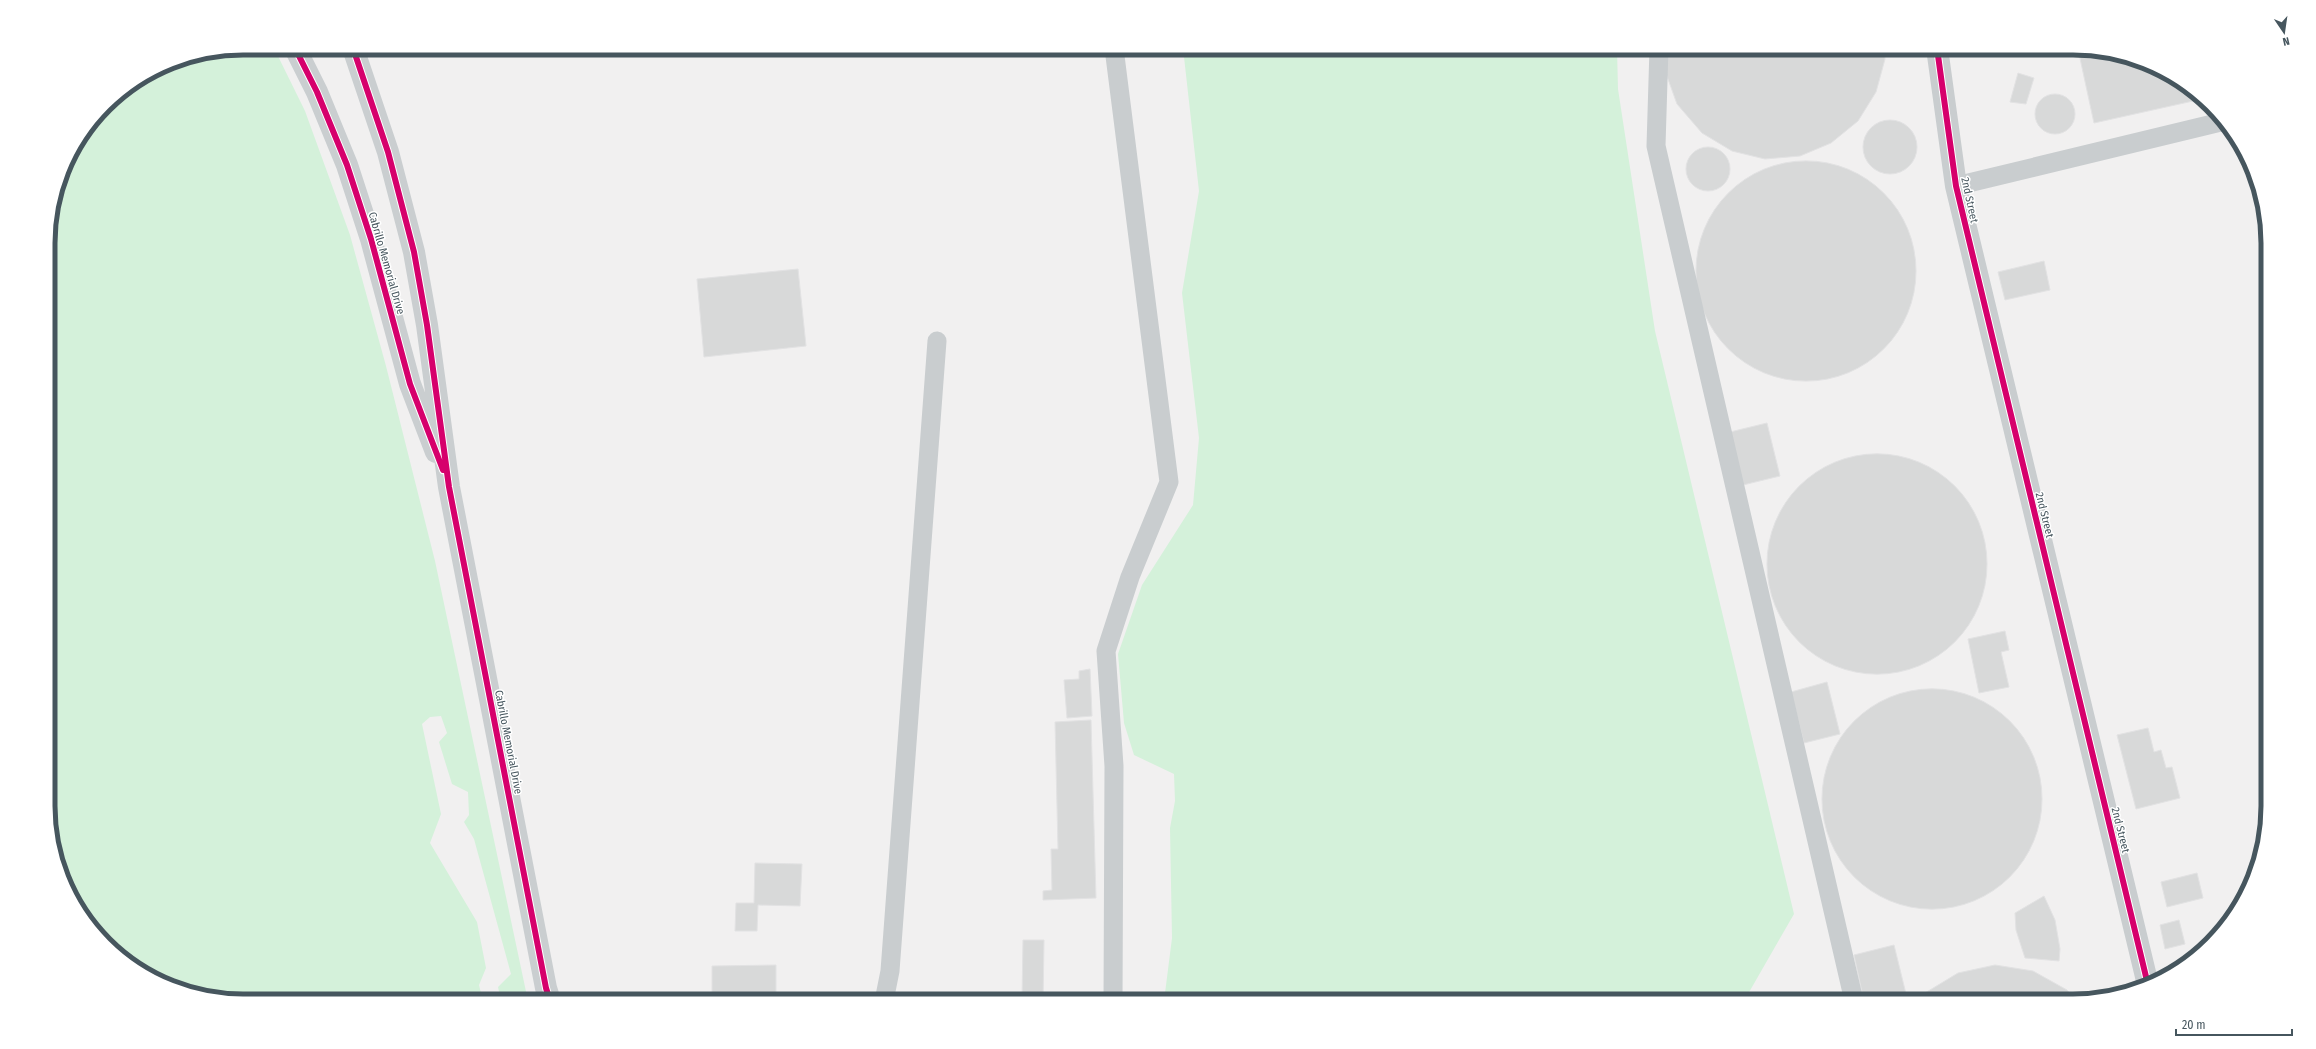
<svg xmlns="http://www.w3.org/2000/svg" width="2316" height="1049" font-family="'Fira Sans Condensed',sans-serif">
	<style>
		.green { fill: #d4f1da }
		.building { fill: #d8d9d9; stroke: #e2e2e3 }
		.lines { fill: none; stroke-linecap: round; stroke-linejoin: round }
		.lane { stroke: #c9cdcf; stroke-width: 19 }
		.street { stroke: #c9cdcf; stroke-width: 22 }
		.secondary { stroke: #caced0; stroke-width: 22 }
		.cycleway-casing { stroke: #fff; stroke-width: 8 }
		.cycleway { stroke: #d6006c; stroke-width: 6 }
		.labels { text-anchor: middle; stroke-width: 3; stroke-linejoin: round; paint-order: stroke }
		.street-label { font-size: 11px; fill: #46565e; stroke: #fff }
		.rim { fill: none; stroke: #46565e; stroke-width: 5 }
	</style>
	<rect width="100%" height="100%" fill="#f1f0f0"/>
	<path class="green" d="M243,48h31l31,63 45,124 36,131 49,195 93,440h-27l-3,-14 13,-13 -37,-135 -10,-17 5,-7 -1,-23 -16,-8 -13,-42 8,-9 -6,-17 -11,1 -8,7 19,90 -11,29 47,79 9,46 -7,17 4,16h-240l-75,-15 -44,-25 -36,-36 -25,-44 -13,-49 -2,-602 20,-74 46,-60 54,-33z
		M1183,48h434l1,41 37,242 139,583 -50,87h-580l8,-63 -2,-110 5,-27 -1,-27 -40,-19 -10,-32 -6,-69 24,-69 51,-80 6,-67 -17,-145 17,-102z"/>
	<path class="building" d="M1664,48h220l1,11 -9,33 -18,29 -27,22 -31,13 -35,3 -33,-8 -30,-18 -25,-29 -13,-36z
		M2078,49l70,14 44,25 10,11 -108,24z
		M2018,73l16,5 -8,26 -16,-2z
		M2035 114a20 20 0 1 1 40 0a20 20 0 1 1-40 0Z
		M1863 147a27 27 0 1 1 54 0a27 27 0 1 1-54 0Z
		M1686 169a22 22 0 1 1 44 0a22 22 0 1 1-44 0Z
		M1696 271a110 110 0 1 1 220 0a110 110 0 1 1-220 0Z
		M2044,261l6,29 -45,10 -7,-28z
		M798,269l8,77 -102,11 -7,-78z
		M1767,423l13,53 -41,10 -13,-53z
		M1767 564a110 110 0 1 1 220 0a110 110 0 1 1-220 0Z
		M2005,631l4,19 -8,2 8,35 -30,6 -11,-54z
		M1090,669l2,47 -25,2 -3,-38 15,-1v-8z
		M1827,682l13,52 -36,9 -13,-51z
		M1822 799a110 110 0 1 1 220 0a110 110 0 1 1-220 0Z
		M1091,720l5,178 -53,2v-9l9,-1 -1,-41h7l-3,-127z
		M2148,728l6,24 7,-2 5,18 6,-1 8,31 -44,11 -19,-74z
		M755,863l47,1 -2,42 -42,-1 -1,26h-22l1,-28h18z
		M2197,873l6,25 -36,9 -6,-25z
		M2044,896l11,24 5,29 -1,12 -34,-3 -9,-28 -1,-17z
		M2179,920l6,24 -20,5 -5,-24z
		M1023,940h21l-1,61h-21z
		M1894,945l13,53 -10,3h-33l-10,-46z
		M776,965v36h-64v-35z
		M1995,965l38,6 34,19 10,11h-159l7,-8 33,-20z"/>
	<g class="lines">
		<path class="lane" d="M1659,48l-3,98 198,855
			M1956,186l269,-65
			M884,1001l6,-30 47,-630
			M1113,1001l1,-235 -8,-115 24,-74 39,-95 -55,-434"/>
		<path class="street" d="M1937,48l19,138 192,799"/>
		<path class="secondary" d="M295,48l22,44 30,73 24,74 39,145 26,68
			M353,48l35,104 26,100 13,73 22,162 97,501 4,13"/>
		<defs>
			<path id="cycleway" d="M295,48l22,44 30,73 24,74 39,145 33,86
				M353,48l35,104 26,100 13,73 22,162 97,501 4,13
				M1937,48l19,138 192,799"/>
		</defs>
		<use href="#cycleway" class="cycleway-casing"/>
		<use href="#cycleway" class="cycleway"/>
	</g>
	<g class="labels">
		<g class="street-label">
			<text transform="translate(1970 200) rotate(78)" y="4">2nd Street</text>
			<text transform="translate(387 263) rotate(74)" y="4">Cabrillo Memorial Drive</text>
			<text transform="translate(2045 515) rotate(76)" y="4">2nd Street</text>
			<text transform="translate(509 742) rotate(79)" y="4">Cabrillo Memorial Drive</text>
			<text transform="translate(2121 830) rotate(76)" y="4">2nd Street</text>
		</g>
	</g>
	<path d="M0 0H2316V1049H0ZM243 55H2073A188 188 0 0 1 2261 243V806A188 188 0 0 1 2073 994H243A188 188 0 0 1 55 806V243A188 188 0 0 1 243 55Z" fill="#fff" fill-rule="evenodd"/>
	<path class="rim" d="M243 55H2073A188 188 0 0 1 2261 243V806A188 188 0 0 1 2073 994H243A188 188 0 0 1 55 806V243A188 188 0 0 1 243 55Z"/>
	<g transform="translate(2284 32) rotate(167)" stroke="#ffffff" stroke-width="3" paint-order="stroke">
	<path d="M0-3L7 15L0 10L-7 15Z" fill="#46565e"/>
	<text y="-6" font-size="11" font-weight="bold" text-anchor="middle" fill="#46565e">N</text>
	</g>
	<path d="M2176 1029v6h116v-6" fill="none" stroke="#46565e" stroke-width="2"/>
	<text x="2182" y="1029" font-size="12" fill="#46565e" stroke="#ffffff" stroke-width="3" paint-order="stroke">20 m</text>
</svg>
